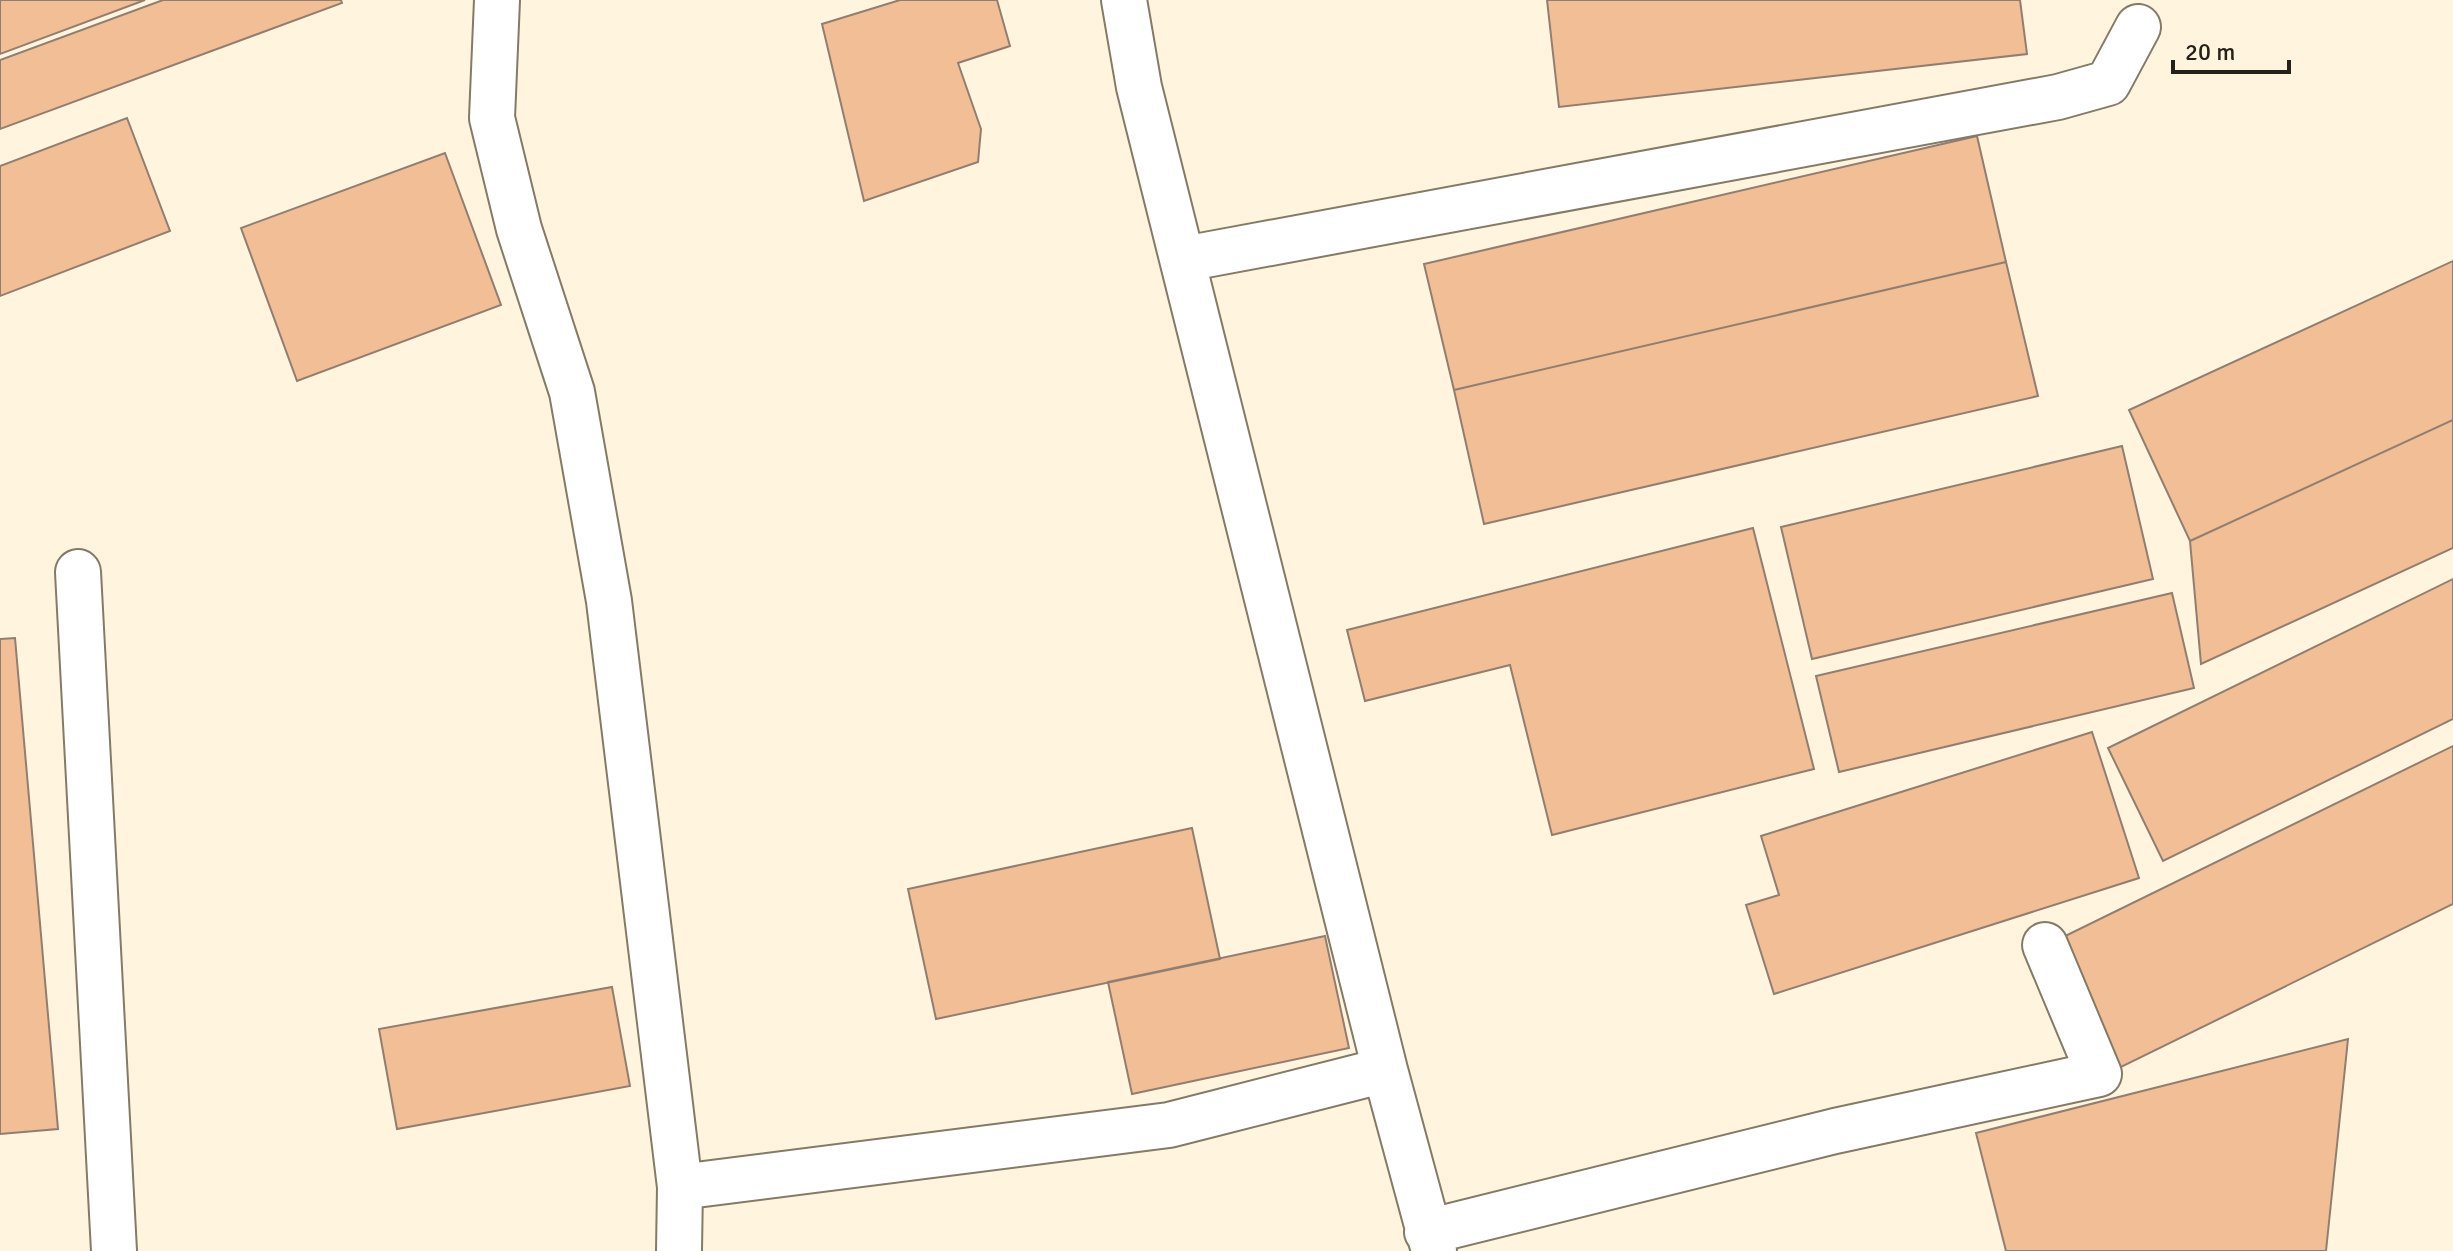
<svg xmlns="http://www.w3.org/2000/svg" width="2453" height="1251" font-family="Signika,sans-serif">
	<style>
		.building { fill: #f1be95; stroke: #917e70; stroke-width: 2 }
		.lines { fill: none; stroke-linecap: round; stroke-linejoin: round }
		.minor-casing { stroke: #837a67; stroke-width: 48 }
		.minor { stroke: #fff; stroke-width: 44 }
	</style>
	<rect width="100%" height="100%" fill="#fff5df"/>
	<path class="building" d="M0,0h145l-145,54z
		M163,0h178l1,3 -342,126v-69z
		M900,0h97l13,46 -52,17 23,66 -3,33 -114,39 -42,-177z
		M1547,0h473l7,54 -468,53z
		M127,118l43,113 -170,65v-130z
		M1977,136l29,126 -552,128 -30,-126z
		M445,153l56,152 -204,76 -56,-153z
		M2453,261v159l-263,121 -61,-131z
		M2006,262l32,134 -554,128 -30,-134z
		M2453,420v128l-252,116 -11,-123z
		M2122,446l31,133 -341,80 -31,-132z
		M1753,528l61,241 -262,66 -42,-170 -145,36 -18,-71z
		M2453,579v140l-290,142 -55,-113z
		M2172,593l22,95 -355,84 -23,-96z
		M15,638l43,491 -58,5v-495z
		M2092,732l47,146 -365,116 -28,-89 33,-10 -18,-59z
		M2453,746v158l-334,164 -62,-128z
		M1192,828l28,131 -284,60 -28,-130z
		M1325,936l24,112 -217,46 -24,-112z
		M612,987l18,99 -233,43 -18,-100z
		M2348,1039l-22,212h-320l-30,-118z"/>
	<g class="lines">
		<defs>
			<path id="minor" d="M497,0l-5,118 27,111 53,163 37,209 71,586 -1,64
				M1124,0l15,87 246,983 49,181
				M1184,259l874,-162 50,-14 30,-56
				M78,572l36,679
				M680,1187l489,-62 216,-55
				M1427,1232l408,-101 264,-57 -54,-129"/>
		</defs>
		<use href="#minor" class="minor-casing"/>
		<use href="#minor" class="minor"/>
	</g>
	<path d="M2173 60v12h116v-12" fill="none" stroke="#242119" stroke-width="4"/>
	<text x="2185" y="60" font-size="24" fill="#242119" stroke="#fff5df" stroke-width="6" paint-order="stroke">20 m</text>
</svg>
